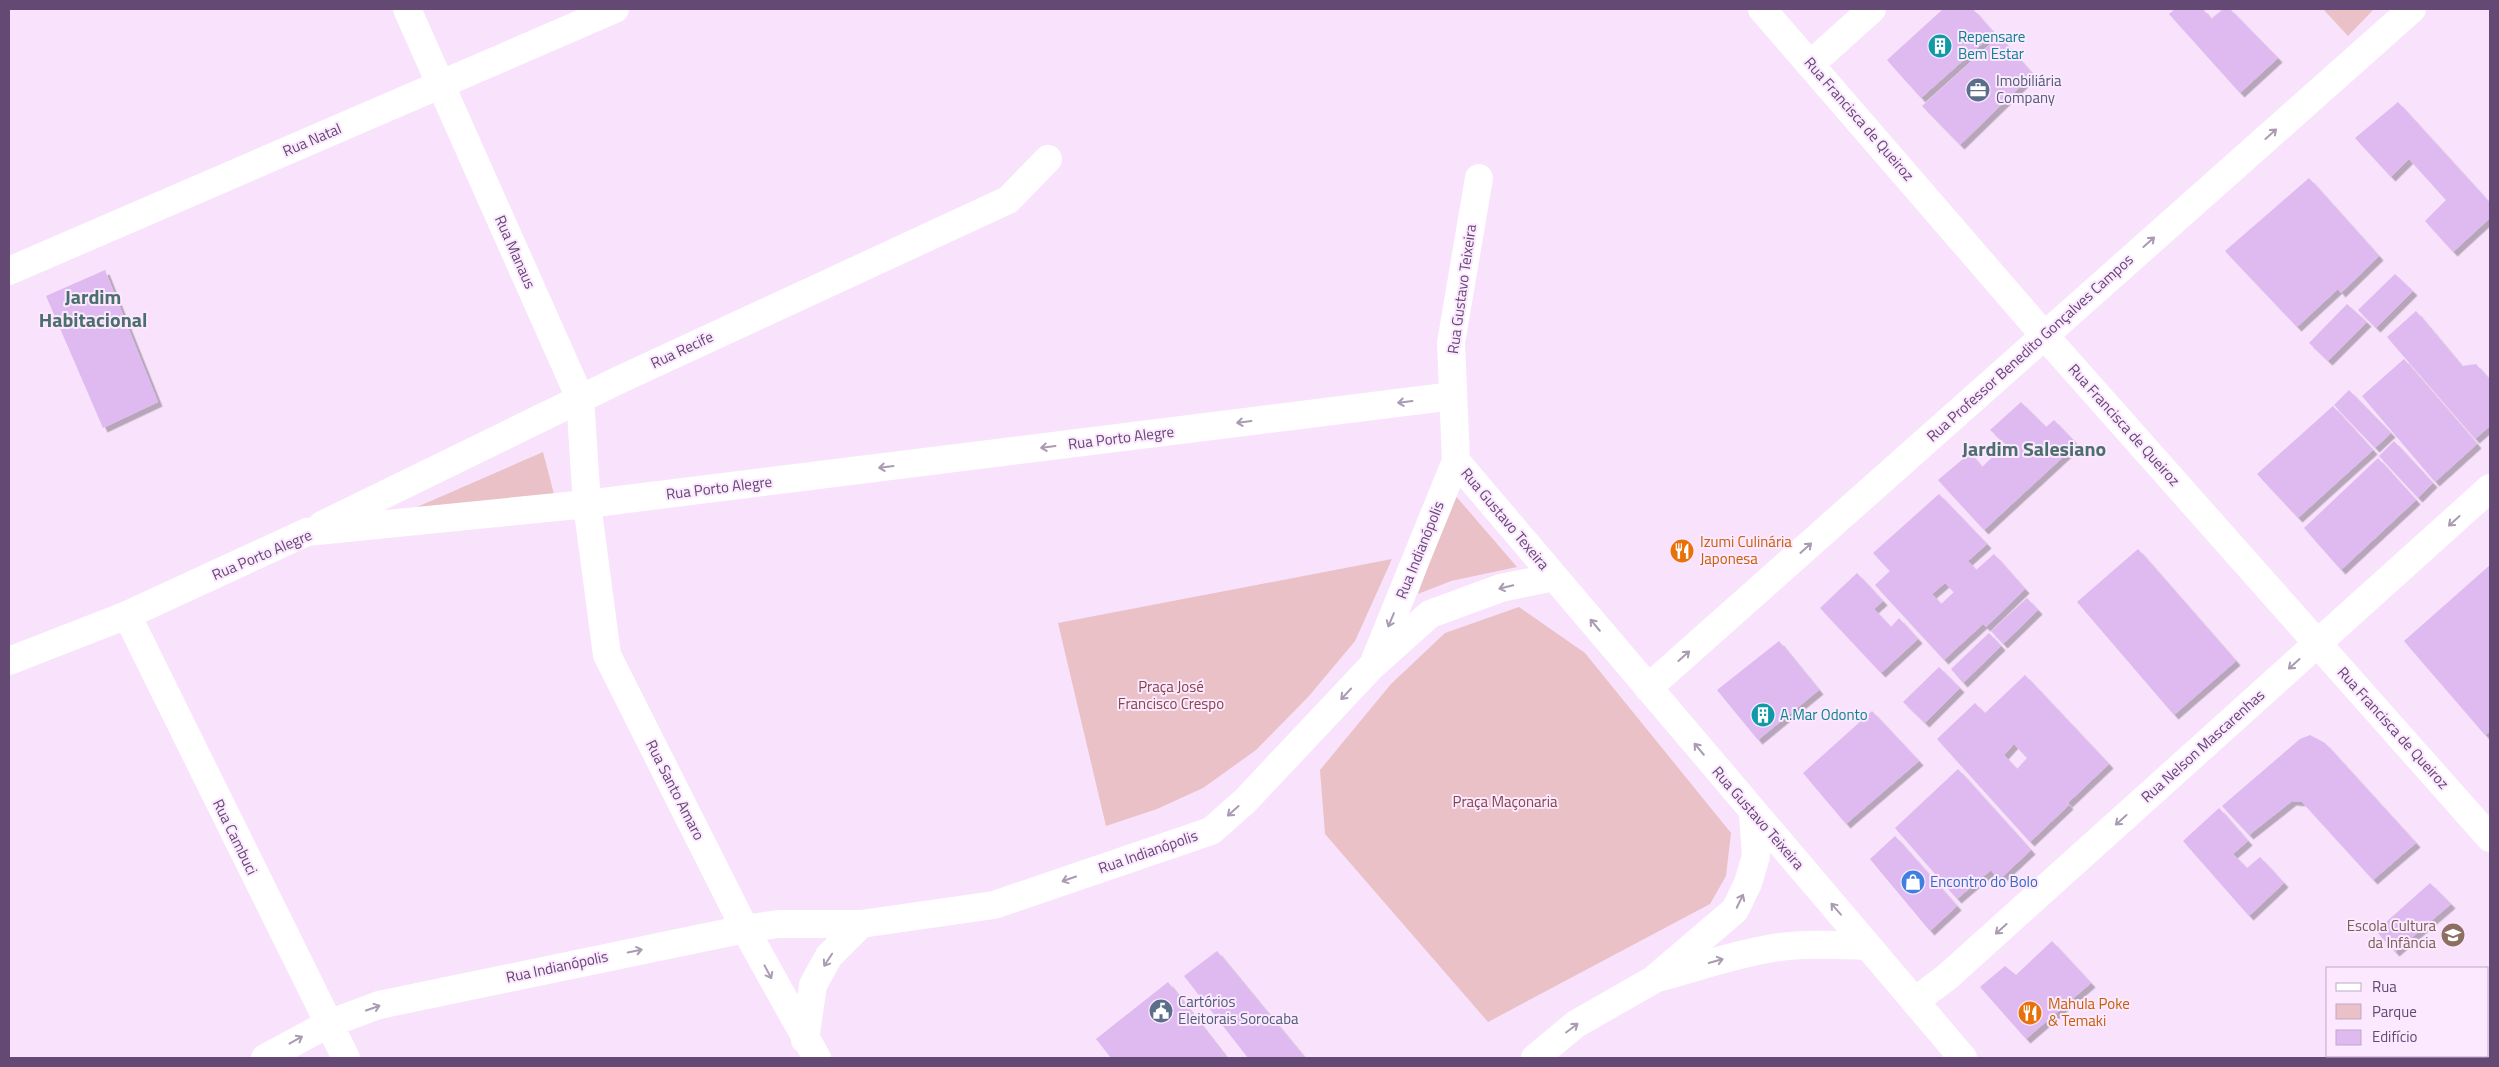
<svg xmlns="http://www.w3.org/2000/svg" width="2499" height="1067" font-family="'Titillium Web',sans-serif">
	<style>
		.green { fill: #e9c1c7 }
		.building { fill: #debaf1; fill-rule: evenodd; filter: url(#shadow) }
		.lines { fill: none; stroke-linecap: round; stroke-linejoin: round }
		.minor { stroke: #fff; stroke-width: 28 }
		.oneway { stroke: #a99bb2 }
		.labels { text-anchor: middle; stroke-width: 4; stroke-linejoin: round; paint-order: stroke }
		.culture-label { font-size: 15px; fill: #0d838f; stroke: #fce8ff; text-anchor: start }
		.service-label { font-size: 15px; fill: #4e5e75; stroke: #fce8ff; text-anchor: start }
		.street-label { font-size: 15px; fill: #634973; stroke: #fce8ff }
		.food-label { font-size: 15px; fill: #c56008; stroke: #fce8ff; text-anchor: start }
		.park-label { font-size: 15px; fill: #854648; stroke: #fce8ff }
		.shop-label { font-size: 15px; fill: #366cbe; stroke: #fce8ff; text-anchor: start }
		.education-label { font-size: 15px; fill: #785e54; stroke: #fce8ff; text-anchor: end }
		.district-label { font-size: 20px; font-weight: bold; fill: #4b6f6c; stroke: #fce8ff }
	</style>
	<defs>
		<filter id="shadow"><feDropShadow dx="4.5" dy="4.5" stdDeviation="0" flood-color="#0004"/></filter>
	</defs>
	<rect width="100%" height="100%" fill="#f9e2fc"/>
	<path class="green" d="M2323,9h51l-26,27z
		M543,452l13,50 -139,5z
		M1454,494l63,73 -66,14 -33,13z
		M1392,559l-37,82 -46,55 -53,54 -53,38 -46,21 -51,17 -48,-203z
		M1519,607l66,46 146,180 -5,43 -16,28 -222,118 -163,-188 -5,-64 71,-86 54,-51z"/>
	<path class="building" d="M1943,9h30l21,24 -73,65 -34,-38z
		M2175,9h28l8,10 12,-10h7l48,49 -38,35 -71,-79z
		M1999,36l34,38 -73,71 -38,-39z
		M2398,102l92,101v15l-37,34 -28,-31 21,-21 -37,-41 -18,18 -36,-39z
		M2309,178l70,78 -38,37 -3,-4 -41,38 -72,-76z
		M105,270l53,132 -55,26 -57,-132z
		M2395,274l18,17 -37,37 -18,-18z
		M2347,304l20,18 -39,39 -19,-18z
		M2416,311l46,55 14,-2 14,16v46l-15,13 -88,-102z
		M2404,359l73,85 -42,38 -73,-86z
		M2349,390l42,43 -16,15 -41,-43z
		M2021,402l25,25 8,-7 23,24 -93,86 -46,-50 32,-27 12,14 24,-23 -16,-14z
		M2333,406l40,44 -75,68 -41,-44z
		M2394,441l39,42 -15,15 -39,-42z
		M2378,458l38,42 -75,70 -37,-42z
		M1939,494l48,50 -19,17 8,9 18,-16 31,35 -39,38 -3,-3 -39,36 -69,-75 15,-14 -17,-18zM1945,583l9,9 -13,12 -9,-10z
		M2138,549l98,112 -62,54 -97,-113z
		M2490,565v166l-5,4 -81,-94z
		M1857,573l26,28 -9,8 17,18 8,-9 19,21 -37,34 -61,-65z
		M2027,598l11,12 -35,34 -12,-13z
		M1989,633l12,13 -38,37 -12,-14z
		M1779,641l40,49 -61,50 -41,-50z
		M1939,667l21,21 -35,35 -22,-21z
		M2025,675l84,89 -41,39 -24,-26 25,28 -39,37 -93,-103 38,-36 10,10zM2014,744l13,14 -10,11 -13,-14z
		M1872,711l47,50 -73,63 -43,-51z
		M2310,735l15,8 91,100 -43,37 -71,-78 -10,-1 -43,34 -27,-29 78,-67z
		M1958,769l73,81 -32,30 -8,-10 -34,29 -62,-71z
		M2219,808l29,33 -15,13 14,14 13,-11 24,26 -35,33 -66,-75z
		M1895,836l62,70 -27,25 -60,-72z
		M2430,883l21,21 -56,48 -19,-21z
		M2052,941l39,42 -65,56 -46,-52 25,-21 11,9z
		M1217,951l88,107h-57l-64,-82z
		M1168,982l59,76h-116l-15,-19z"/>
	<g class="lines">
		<path class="minor" d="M407,9l173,389 7,106 20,151 138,274 72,129
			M1762,9l282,326 446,503
			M1811,64l61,-55
			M9,271l606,-262
			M1456,461l507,597
			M322,525l297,-145 389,-180 40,-41
			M127,615l219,443
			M1375,660l81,-199 -5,-118 28,-165
			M9,661l118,-46 180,-83 280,-28 866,-108
			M1648,688l764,-679
			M1661,977c37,-10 74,-23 112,-29 31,-5 64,-3 95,-2
			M1915,1001l32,-24 543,-489
			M805,1040l8,-55 16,-29 32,-32
			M265,1058l63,-34 51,-19 366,-76 33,-5h83l133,-19 217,-74 34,-30 127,-135 58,-52 71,-26 53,-11
			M1535,1058l41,-34 77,-44 82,-70 13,-27 8,-27 -3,-42"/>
	</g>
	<defs><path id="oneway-shaft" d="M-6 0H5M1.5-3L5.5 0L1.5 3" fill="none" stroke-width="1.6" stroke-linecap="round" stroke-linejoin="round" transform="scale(1.25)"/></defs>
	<g class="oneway">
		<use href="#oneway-shaft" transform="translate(2271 134) rotate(-42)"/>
		<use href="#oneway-shaft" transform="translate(2149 242) rotate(-42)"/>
		<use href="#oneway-shaft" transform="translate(1405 402) rotate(173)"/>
		<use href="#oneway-shaft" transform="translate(1244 422) rotate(173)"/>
		<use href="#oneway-shaft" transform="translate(1048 447) rotate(173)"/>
		<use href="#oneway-shaft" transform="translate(886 467) rotate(173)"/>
		<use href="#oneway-shaft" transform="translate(2454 521) rotate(138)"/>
		<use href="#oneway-shaft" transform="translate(1806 548) rotate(-42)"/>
		<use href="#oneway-shaft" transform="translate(1506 587) rotate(167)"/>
		<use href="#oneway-shaft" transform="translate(1391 620) rotate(113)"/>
		<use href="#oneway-shaft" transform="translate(1595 625) rotate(-130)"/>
		<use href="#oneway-shaft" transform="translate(1684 656) rotate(-42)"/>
		<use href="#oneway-shaft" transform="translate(2294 664) rotate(138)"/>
		<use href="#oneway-shaft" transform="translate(1346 694) rotate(133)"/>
		<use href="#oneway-shaft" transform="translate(1699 749) rotate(-130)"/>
		<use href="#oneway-shaft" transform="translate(1233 811) rotate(138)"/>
		<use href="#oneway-shaft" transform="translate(2121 820) rotate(138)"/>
		<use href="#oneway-shaft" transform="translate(1069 879) rotate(161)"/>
		<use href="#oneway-shaft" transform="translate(1740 901) rotate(-64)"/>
		<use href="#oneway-shaft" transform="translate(1836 909) rotate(-131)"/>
		<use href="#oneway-shaft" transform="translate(2001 929) rotate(138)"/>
		<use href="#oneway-shaft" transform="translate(635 951) rotate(-12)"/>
		<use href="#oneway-shaft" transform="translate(828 960) rotate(123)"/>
		<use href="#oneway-shaft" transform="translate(1716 961) rotate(-16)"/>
		<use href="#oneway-shaft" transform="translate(768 972) rotate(62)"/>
		<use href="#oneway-shaft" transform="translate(373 1008) rotate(-19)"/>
		<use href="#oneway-shaft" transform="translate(1572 1028) rotate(-37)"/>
		<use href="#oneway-shaft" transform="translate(296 1040) rotate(-29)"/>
	</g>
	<defs>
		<symbol id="building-disc" viewBox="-11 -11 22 22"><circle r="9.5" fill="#0f9aa8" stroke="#fce8ff"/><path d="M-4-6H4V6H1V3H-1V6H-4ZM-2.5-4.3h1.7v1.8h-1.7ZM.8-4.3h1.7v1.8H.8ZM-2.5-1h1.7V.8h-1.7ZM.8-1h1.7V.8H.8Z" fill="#fff"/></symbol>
		<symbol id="office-disc" viewBox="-11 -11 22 22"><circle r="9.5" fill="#5c6f8a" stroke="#fce8ff"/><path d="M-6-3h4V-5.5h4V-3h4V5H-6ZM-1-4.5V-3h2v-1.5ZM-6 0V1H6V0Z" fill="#fff"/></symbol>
		<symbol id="restaurant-disc" viewBox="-11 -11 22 22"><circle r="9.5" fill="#e8710a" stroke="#fce8ff"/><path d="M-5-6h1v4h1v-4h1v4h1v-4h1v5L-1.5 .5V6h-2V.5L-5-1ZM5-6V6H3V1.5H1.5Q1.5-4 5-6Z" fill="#fff"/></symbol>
		<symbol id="shop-disc" viewBox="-11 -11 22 22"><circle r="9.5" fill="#3f7fe0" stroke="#fce8ff"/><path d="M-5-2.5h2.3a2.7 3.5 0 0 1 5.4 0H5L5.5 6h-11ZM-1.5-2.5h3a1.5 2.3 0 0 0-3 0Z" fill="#fff"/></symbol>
		<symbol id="school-disc" viewBox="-11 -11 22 22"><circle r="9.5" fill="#8d6e63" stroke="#fce8ff"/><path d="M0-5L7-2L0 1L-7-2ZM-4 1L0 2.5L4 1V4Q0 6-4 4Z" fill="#fff"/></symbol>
		<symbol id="civic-disc" viewBox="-11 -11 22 22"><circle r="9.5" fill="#5c6f8a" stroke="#fce8ff"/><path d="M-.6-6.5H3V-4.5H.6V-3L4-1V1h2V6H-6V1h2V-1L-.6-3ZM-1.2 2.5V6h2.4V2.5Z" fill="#fff"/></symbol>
	</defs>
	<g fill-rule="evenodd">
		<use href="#building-disc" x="1926" y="32" width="28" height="28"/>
		<use href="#office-disc" x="1964" y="76" width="28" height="28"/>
		<use href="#restaurant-disc" x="1668" y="537" width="28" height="28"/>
		<use href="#building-disc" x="1749" y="701" width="28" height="28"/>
		<use href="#shop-disc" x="1899" y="868" width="28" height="28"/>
		<use href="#school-disc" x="2439" y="921" width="28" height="28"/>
		<use href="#civic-disc" x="1147" y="997" width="28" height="28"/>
		<use href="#restaurant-disc" x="2016" y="999" width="28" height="28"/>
	</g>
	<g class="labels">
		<g class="culture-label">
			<text x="1958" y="42">Repensare<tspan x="1958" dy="17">Bem Estar</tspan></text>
			<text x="1780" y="720">A.Mar Odonto</text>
		</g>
		<g class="service-label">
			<text x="1996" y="86">Imobiliária<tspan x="1996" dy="17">Company</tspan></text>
			<text x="1178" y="1007">Cartórios<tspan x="1178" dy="17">Eleitorais Sorocaba</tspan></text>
		</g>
		<g class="street-label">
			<text transform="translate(1859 119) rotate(49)" y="5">Rua Francisca de Queiroz</text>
			<text transform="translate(312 140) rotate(-23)" y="5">Rua Natal</text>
			<text transform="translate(515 252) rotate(66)" y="5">Rua Manaus</text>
			<text transform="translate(1462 289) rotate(-82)" y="5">Rua Gustavo Teixeira</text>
			<text transform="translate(2030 348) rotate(-42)" y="5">Rua Professor Benedito Gonçalves Campos</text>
			<text transform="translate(682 350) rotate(-25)" y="5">Rua Recife</text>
			<text transform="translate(2124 425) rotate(48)" y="5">Rua Francisca de Queiroz</text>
			<text transform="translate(1121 438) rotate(-7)" y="5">Rua Porto Alegre</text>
			<text transform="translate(719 488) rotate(-7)" y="5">Rua Porto Alegre</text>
			<text transform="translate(1505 519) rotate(50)" y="5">Rua Gustavo Texeira</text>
			<text transform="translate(1420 550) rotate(-68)" y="5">Rua Indianópolis</text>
			<text transform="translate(262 555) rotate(-23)" y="5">Rua Porto Alegre</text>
			<text transform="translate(2393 728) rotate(48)" y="5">Rua Francisca de Queiroz</text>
			<text transform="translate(2203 746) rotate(-42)" y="5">Rua Nelson Mascarenhas</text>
			<text transform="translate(675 790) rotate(63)" y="5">Rua Santo Amaro</text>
			<text transform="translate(1758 818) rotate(49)" y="5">Rua Gustavo Teixeira</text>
			<text transform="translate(235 837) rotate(64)" y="5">Rua Cambuci</text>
			<text transform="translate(1148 852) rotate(-19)" y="5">Rua Indianópolis</text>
			<text transform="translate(557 967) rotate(-12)" y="5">Rua Indianópolis</text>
		</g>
		<g class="food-label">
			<text x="1700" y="547">Izumi Culinária<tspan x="1700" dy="17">Japonesa</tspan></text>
			<text x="2048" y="1009">Mahula Poke<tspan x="2048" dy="17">&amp; Temaki</tspan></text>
		</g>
		<g class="park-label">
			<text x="1171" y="692">Praça José<tspan x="1171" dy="17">Francisco Crespo</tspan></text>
			<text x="1505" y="807">Praça Maçonaria</text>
		</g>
		<g class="shop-label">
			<text x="1930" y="887">Encontro do Bolo</text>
		</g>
		<g class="education-label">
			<text x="2436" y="931">Escola Cultura<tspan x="2436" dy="17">da Infância</tspan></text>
		</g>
		<g class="district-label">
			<text x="93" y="304">Jardim<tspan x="93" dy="23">Habitacional</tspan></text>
			<text x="2034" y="456">Jardim Salesiano</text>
		</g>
	</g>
	<rect width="2499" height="1067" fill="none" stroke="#634973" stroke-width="20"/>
	<rect x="2326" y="967" width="162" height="90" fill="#fce8ff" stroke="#bfa8c7"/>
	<rect x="2336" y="983" width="25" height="8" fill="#ffffff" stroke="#bfa8c7"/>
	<text x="2372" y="992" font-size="15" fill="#634973">Rua</text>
	<rect x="2336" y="1004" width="25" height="15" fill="#e9c1c7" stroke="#bfa8c7"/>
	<text x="2372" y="1017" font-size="15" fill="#634973">Parque</text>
	<rect x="2336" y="1030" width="25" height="15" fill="#debaf1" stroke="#bfa8c7"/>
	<text x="2372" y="1042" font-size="15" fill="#634973">Edifício</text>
</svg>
